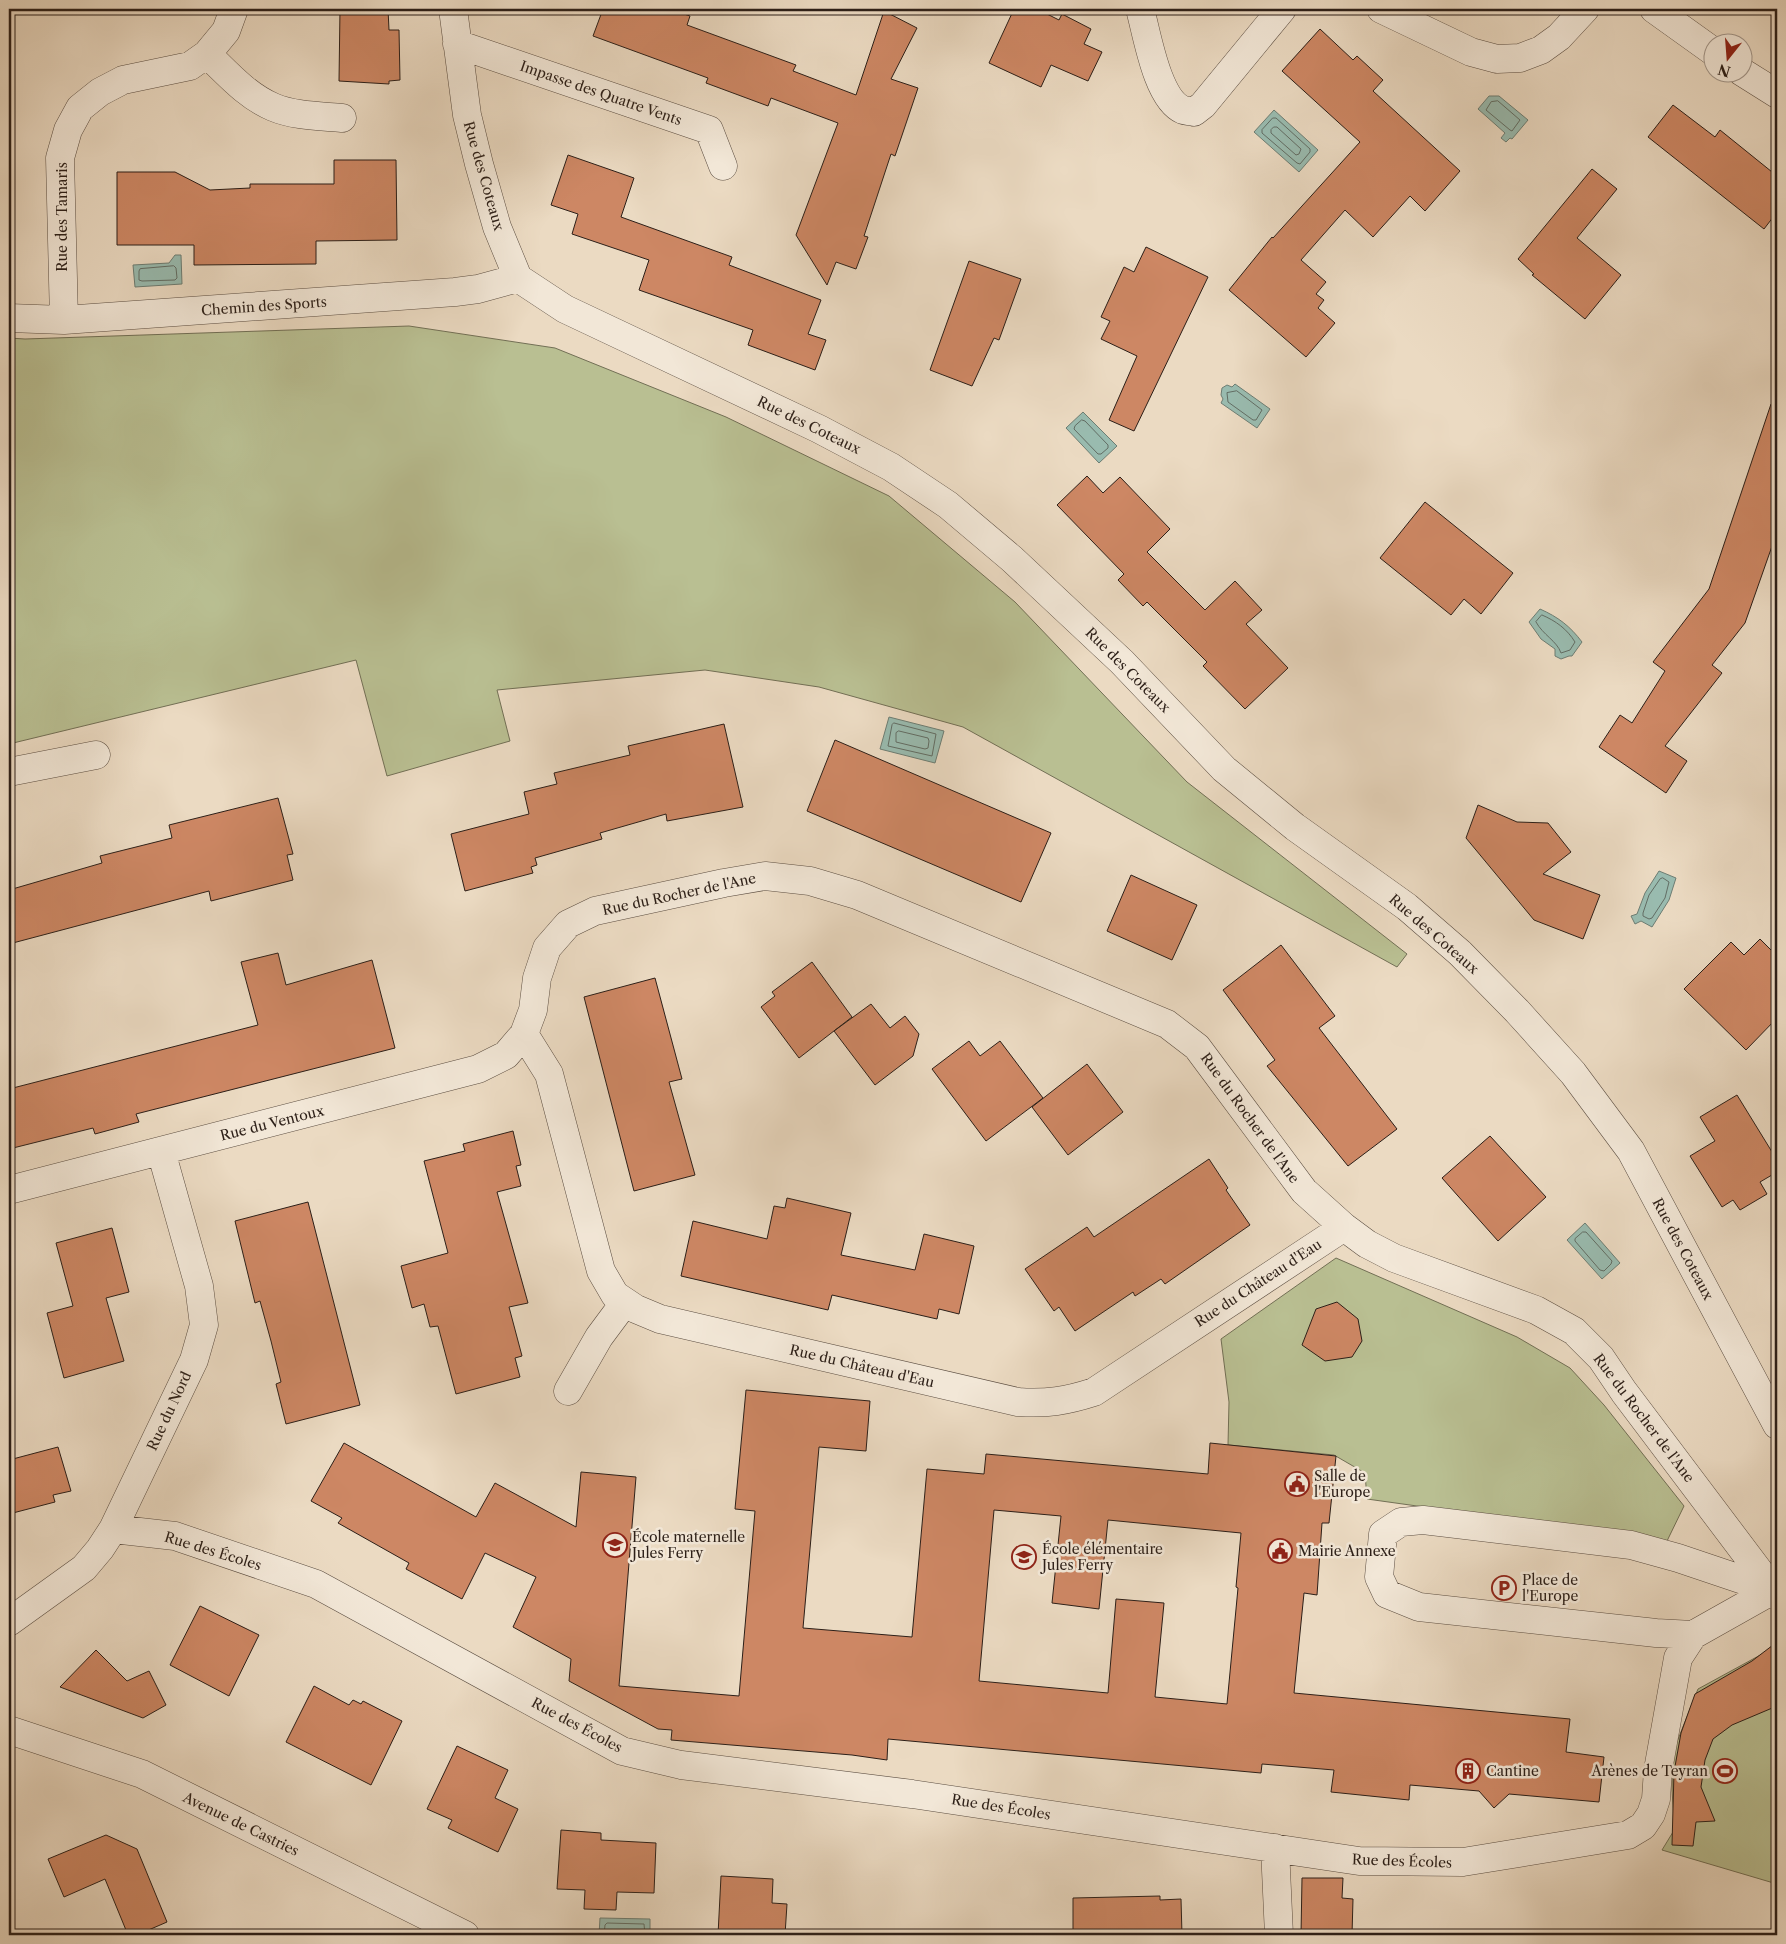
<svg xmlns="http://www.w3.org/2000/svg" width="1786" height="1944" font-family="'Libre Caslon Text',serif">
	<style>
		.green { fill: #b9bf92; stroke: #726f55 }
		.water { fill: #99bbaf; stroke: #6d7d73 }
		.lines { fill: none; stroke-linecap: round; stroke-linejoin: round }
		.shore { stroke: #626d64; stroke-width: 1 }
		.building { fill: #cd8764; stroke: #2c1f18; fill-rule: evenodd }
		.minor-casing { stroke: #5c4e42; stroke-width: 29 }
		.minor { stroke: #f2e7d7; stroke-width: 28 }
		.labels { text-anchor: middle; stroke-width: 5; stroke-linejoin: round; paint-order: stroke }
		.street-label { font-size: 14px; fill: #2c1f18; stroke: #f2e7d7 }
		.poi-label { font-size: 14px; fill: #2c1f18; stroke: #f2e7d7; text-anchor: start }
	</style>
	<rect width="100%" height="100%" fill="#ebdac2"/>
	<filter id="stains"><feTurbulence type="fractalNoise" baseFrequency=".004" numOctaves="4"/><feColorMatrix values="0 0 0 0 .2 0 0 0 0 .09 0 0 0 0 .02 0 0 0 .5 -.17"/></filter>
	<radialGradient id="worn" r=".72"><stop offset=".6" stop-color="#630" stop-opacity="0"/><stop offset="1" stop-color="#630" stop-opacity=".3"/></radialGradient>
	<path class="green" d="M409,326l146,22 171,69 163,79 126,106 172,180 220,172 -10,13 -434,-240 -144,-40 -114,-17 -208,20 13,51 -123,35 -31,-116 -347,84v-406l16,1z
		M1336,1258l181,79 53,31 34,37 80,101 -17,35 -300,-42 -2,-26 -31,-18 -106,-10 1,-43 -8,-63z
		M1777,1642v242l-115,-34 11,-18 1,-11 -2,-31 1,-38 25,-63 66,-36z"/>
	<path class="water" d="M1489,96h10l29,24 -16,19 -2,-1 -4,4 -5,-4 4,-5 -27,-24z
		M1274,110l44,40 -19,22 -45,-40z
		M175,255h6l1,29 -47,3 -2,-22 36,-2z
		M1235,384l35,25 -13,19 -36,-25 2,-4 -2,-4 1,-7 5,-3 5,2z
		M1083,412l34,34 -18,17 -33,-35z
		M1540,609c18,8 30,17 42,33l-10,14h-3l-8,3 -6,-3v-7l-14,-10 -12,-17z
		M889,717l55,14 -9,32 -55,-14z
		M1659,871l17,7 -7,22 -17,27 -11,-6 -6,3 -4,-8 6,-2 8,-21z
		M1585,1223l35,40 -18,16 -35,-39z
		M600,1918l50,1v16h-51z"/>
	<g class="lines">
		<path class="shore" d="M1498,101l22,19 -8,11 -2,-1 -24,-20 5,-8z
			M1273,118h3l34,31v3l-10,12 -3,-1 -35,-30v-3z
			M1274,127h3l24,22 -2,5 -3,1 -25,-22v-3z
			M174,266l2,2 1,10 -2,2 -33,1 -3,-1v-9l1,-2z
			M1237,391l25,19 -6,10h-3l-25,-18 -1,-9z
			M1082,420l3,1 23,24v3l-7,6h-3l-24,-25 1,-3z
			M1542,615c14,6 25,14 33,27l-5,8 -9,3c-4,-12 -18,-18 -25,-31z
			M894,723l42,11 -4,22 -44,-10 4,-21z
			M899,731l29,7 1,3 -1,7 -3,1 -29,-7v-9z
			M1663,878l6,4 -4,16 -13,20 -3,1 -6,-3v-3l6,-18 11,-16z
			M1583,1232h3l26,29 -1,3 -7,7 -4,-1 -25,-29v-2z
			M604,1935l1,-10 2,-2 37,1 1,11"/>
	</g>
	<path class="building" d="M340,9h48l1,21h10l1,50 -11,1v3l-50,-3z
		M603,9h66l21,7 -3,9 109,40 -3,6 63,24 28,-84 33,17 -26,51 27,9 -23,68 -4,-2 -27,82 4,1 -12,32 -20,-7 -9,23 -31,-50 42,-112 -67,-25 -3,8 -62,-23 2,-5 -115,-42z
		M1014,9h23l22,11 3,-6 29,15 -7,15 18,8 -14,29 -37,-16 -10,22 -52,-24z
		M1320,29l33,31 4,-4 26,24 -10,11 87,80 -35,40 -15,-15 -37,41 -28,-27 -44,50 25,22 -10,12 8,6 -6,8 17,15 -29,34 -77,-67 43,-53 1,1 87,-96 -78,-71z
		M1673,105l42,32 5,-7 57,46v36l-13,17 -116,-92z
		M568,155l66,23 -13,39 111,40 -3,8 92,35 -13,34 18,6 -11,30 -67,-25 5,-15 -114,-40 10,-30 -77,-26 6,-20 -27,-9z
		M334,160h62l1,80 -81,1v23l-122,1v-20h-77v-73h58l35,18 40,-2v-4h84z
		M1592,169l25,20 -40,49 44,37 -36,44 -53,-44 2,-1 -16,-15z
		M1146,247l62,30 -74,154 -25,-11 28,-64 -36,-17 9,-18 -9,-4 23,-50 10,5z
		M969,261l52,18 -22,61 -5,-2 -22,48 -42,-16z
		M1771,404h6v128l-32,91 -33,42 10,8 -57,73 22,15 -21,32 -67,-46 21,-32 12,8 33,-52 -12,-9 56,-73z
		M1087,476l16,17 17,-16 50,52 -23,23 58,58 30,-29 27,29 -16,14 42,44 -43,41 -42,-43 4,-4 -60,-60 -4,4 -25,-26 6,-6 -67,-69z
		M1425,502l88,71 -32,41 -17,-15 -13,16 -71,-57z
		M724,724l19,83 -76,14 -1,-7 -66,19 2,6 -67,19 2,7 -6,2 2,6 -68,18 -14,-57 78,-20 -5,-22 33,-8 -3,-11 76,-18 -2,-9z
		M835,740l216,93 -30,69 -214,-91z
		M278,798l15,56 -6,1 6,25 -82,21 -2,-10 -200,53v-54l93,-27 -2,-7 72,-18 -3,-13z
		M1478,805l39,17 31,1 23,29 -28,22 57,21 -17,44 -49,-19 -68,-82z
		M1131,875l66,30 -25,55 -65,-29z
		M1760,939l17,17v62l-31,32 -62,-61 47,-47 13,13z
		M1281,945l54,71 -16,12 78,101 -49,37 -81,-100 8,-6 -52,-70z
		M278,953l8,32 86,-25 23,88 -259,66 3,8 -44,12 -2,-6 -84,21v-60l249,-64 -17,-63z
		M812,962l40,55 -53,41 -38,-51 14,-11 -3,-4z
		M655,978l27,101 -13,3 26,93 -61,16 -50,-194z
		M871,1004l19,24 15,-12 14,18 -6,22 -38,29 -41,-54z
		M969,1041l11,15 20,-15 43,57 -57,43 -54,-72z
		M1087,1064l36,48 -55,43 -36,-48z
		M1737,1095l40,65v12l-17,10 7,12 -27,16 -7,-10 -11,7 -32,-51 25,-15 -15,-24z
		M513,1131l8,34 -5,1 5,20 -24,6 31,111 -19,4 13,49 -7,2 5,19 -64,17 -18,-68 -8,1 -6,-23 -12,4 -11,-42 47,-13 -24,-92 41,-10 -2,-7z
		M1490,1136l56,61 -48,44 -56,-63z
		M1209,1159l19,29 -2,2 24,35 -85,59 -4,-5 -26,17 -2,-4 -58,39 -16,-24 -5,4 -29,-42 62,-42 7,10z
		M787,1198l64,15 -10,42 74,15 9,-36 50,12 -15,68 -20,-5 -2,10 -105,-24 -4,15 -147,-34 12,-55 74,18 7,-33 11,2z
		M308,1202l52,203 -74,19 -10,-40 5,-2 -10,-41 -11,-40 -5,2 -20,-82z
		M112,1228l17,64 -23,6 18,63 -60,17 -17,-65 26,-7 -17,-63z
		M1337,1302l21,17 4,22 -10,16 -27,4 -23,-16 14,-36z
		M746,1390l124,11 -4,50 -47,-4 -16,181 109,9 15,-168 57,5 2,-20 222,20 2,-31 126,13 -7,67h-7l-5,72 -13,-2 -10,100 276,26 -4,33 38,5 -5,45 -90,-8 -15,14 -15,-17 -69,-6 -1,15 -78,-8 3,-22 -72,-6 -1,9 -373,-34 -1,21 -35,-5 -181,-15 1,-10 -14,-1 -89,-48 2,-22 -58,-32 23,-50 -51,-24 -23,46 -56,-30 3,-6 -71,-40 4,-5 -31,-17 33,-58 132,74 19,-34 81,44 5,-55 55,5 -17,209 120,10 16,-185 -20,-2zM994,1510l67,6 -9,87 47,6 9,-89 133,13 -5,54 2,1 -11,116 -72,-7 9,-94 -48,-4 -8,94 -129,-12z
		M58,1447l13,44 -18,4 2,7 -46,12v-54z
		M200,1606l59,29 -30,61 -59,-31z
		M1777,1642v64l-45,19 -19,14 -8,21 -4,27 14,34 -19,1 -3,24 -21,-1 2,-73 7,-39 14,-39 57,-33z
		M96,1650l31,31 22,-10 17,34 -23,13 -83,-31z
		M314,1686l35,19 4,-5 8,4 2,-3 39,20 -31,64 -85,-43z
		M457,1746l51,24 -13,28 23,11 -20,43 -50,-24 4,-8 -25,-11z
		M561,1830l40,3v7l55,3 -2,50 -37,-1 -1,18 -32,-1 1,-19 -28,-1z
		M106,1835l31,14 30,73 -30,13h-9l-23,-56 -41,18 -16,-38z
		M721,1876l52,3 -1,24 15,1 -2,31h-67z
		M1302,1878h41l-1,20 11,1 -1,36h-51z
		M1160,1896v4l21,-1 1,36h-109v-37z"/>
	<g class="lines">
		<defs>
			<path id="minor" d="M453,9l14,106 12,49 18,63 21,51 47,31 254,120 72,38 57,38 64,54 110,103 102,107 71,58 112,80 53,46 57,58 56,62 58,78 146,274
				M1140,9c7,25 17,90 43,101 3,1 8,1 11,2l9,-7 79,-96
				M1381,9l90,43 26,7 23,-1 21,-8 18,-13 26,-28
				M1654,9l60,43
				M457,44l252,86 14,36
				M207,54c21,20 40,42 66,53 21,9 47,9 69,11
				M1742,72l35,22
				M9,318l55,2 391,-28 23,-3 40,-11
				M64,320l-4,-162 8,-28 12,-22 20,-16 23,-12 67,-14 17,-12 19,-23 8,-22
				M9,772l87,-17
				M524,1034l25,40 52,197 14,24 21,14 24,10 358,83c29,2 48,-1 76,-10l250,-165
				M9,1190l469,-121 28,-14 18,-21 9,-24 4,-32 10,-30 21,-24 27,-13 129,-28 41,-7 45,5 47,14 310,129 30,23 107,144 40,36 23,17 27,14 142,52 38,21 27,27 23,34 153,203
				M568,1391l31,-54 26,-35
				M113,1529l62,7 141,48 306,167 59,14 231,29 447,67 104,1 165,-27 15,-9 8,-12 5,-15 2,-29 20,-112 15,-23 80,-45
				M9,1622l75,-54 16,-19 13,-20 81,-169 10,-35 -5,-39 -38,-135
				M1693,1635l-37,-2 -237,-26 -32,-13 -8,-17 4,-43 18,-12 22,-2 208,25 47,13 95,32
				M9,1730l133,44 323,161
				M1275,1848l4,87"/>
		</defs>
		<use href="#minor" class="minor-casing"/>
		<use href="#minor" class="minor"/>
	</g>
	<defs>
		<symbol id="civic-ring" viewBox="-11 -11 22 22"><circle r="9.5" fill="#f2e7d7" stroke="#8f2418" stroke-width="1.5"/><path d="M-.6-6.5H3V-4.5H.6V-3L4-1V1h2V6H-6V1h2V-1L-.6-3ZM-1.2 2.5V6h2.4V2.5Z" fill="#8f2418"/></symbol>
		<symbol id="school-ring" viewBox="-11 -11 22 22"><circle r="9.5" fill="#f2e7d7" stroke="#8f2418" stroke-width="1.5"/><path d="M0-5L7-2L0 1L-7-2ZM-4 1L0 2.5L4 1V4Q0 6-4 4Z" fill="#8f2418"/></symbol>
		<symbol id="parking-ring" viewBox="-11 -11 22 22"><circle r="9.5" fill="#f2e7d7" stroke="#8f2418" stroke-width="1.5"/><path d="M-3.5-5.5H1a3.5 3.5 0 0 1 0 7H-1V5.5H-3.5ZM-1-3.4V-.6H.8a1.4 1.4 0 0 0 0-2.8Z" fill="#8f2418"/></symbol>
		<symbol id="building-ring" viewBox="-11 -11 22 22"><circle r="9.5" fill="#f2e7d7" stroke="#8f2418" stroke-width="1.5"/><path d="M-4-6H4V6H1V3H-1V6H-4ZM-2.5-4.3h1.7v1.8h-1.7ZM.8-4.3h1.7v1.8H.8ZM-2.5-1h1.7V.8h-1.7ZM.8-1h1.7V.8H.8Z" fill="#8f2418"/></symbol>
		<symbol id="stadium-ring" viewBox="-11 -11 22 22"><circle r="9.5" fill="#f2e7d7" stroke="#8f2418" stroke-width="1.5"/><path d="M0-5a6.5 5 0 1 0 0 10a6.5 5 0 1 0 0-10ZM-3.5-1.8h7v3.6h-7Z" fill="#8f2418"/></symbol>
	</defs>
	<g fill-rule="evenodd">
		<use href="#civic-ring" x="1283" y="1470" width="28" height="28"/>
		<use href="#school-ring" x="601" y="1531" width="28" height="28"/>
		<use href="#civic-ring" x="1266" y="1537" width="28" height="28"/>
		<use href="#school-ring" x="1010" y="1543" width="28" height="28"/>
		<use href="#parking-ring" x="1490" y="1574" width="28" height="28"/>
		<use href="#building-ring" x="1454" y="1757" width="28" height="28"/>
		<use href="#stadium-ring" x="1711" y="1757" width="28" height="28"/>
	</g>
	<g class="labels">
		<g class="street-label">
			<text transform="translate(601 93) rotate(19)" y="5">Impasse des Quatre Vents</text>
			<text transform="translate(484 176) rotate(74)" y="5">Rue des Coteaux</text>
			<text transform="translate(62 217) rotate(-90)" y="5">Rue des Tamaris</text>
			<text transform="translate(264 306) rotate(-4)" y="5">Chemin des Sports</text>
			<text transform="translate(809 425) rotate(26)" y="5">Rue des Coteaux</text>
			<text transform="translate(1128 670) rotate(45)" y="5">Rue des Coteaux</text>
			<text transform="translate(679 894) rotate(-12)" y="5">Rue du Rocher de l'Ane</text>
			<text transform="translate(1434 934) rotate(41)" y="5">Rue des Coteaux</text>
			<text transform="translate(1250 1118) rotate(54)" y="5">Rue du Rocher de l'Ane</text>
			<text transform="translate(272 1123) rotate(-14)" y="5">Rue du Ventoux</text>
			<text transform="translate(1683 1249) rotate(62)" y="5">Rue des Coteaux</text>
			<text transform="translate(1258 1283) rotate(-33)" y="5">Rue du Château d'Eau</text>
			<text transform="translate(862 1366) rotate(13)" y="5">Rue du Château d'Eau</text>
			<text transform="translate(169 1411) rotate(-65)" y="5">Rue du Nord</text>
			<text transform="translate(1644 1418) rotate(53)" y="5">Rue du Rocher de l'Ane</text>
			<text transform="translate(213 1551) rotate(17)" y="5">Rue des Écoles</text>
			<text transform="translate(577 1725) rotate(28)" y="5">Rue des Écoles</text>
			<text transform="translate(1001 1807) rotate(9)" y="5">Rue des Écoles</text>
			<text transform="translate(241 1824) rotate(26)" y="5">Avenue de Castries</text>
			<text transform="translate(1402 1861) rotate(2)" y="5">Rue des Écoles</text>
		</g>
		<g class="poi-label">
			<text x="1314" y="1481">Salle de<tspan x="1314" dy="16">l'Europe</tspan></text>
			<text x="632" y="1542">École maternelle<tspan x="632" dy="16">Jules Ferry</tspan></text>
			<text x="1042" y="1554">École élémentaire<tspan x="1042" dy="16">Jules Ferry</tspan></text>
			<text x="1298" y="1556">Mairie Annexe</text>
			<text x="1522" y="1585">Place de<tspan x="1522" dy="16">l'Europe</tspan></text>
			<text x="1486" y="1776">Cantine</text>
			<text x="1708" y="1776" text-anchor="end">Arènes de Teyran</text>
		</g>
	</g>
	<rect width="1786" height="1944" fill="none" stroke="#ebdac2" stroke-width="30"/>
	<rect x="10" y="10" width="1766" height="1924" fill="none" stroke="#2c1f18" stroke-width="2.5"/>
	<rect x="15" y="15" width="1756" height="1914" fill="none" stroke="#2c1f18"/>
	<g transform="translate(1728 58) rotate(197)"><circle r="24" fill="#f2e7d7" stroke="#a3978b"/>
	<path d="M0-4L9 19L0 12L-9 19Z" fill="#8f2418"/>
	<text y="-8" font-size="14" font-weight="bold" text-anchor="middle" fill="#2c1f18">N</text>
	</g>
	<rect width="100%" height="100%" filter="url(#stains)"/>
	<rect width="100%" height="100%" fill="url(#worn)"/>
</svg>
